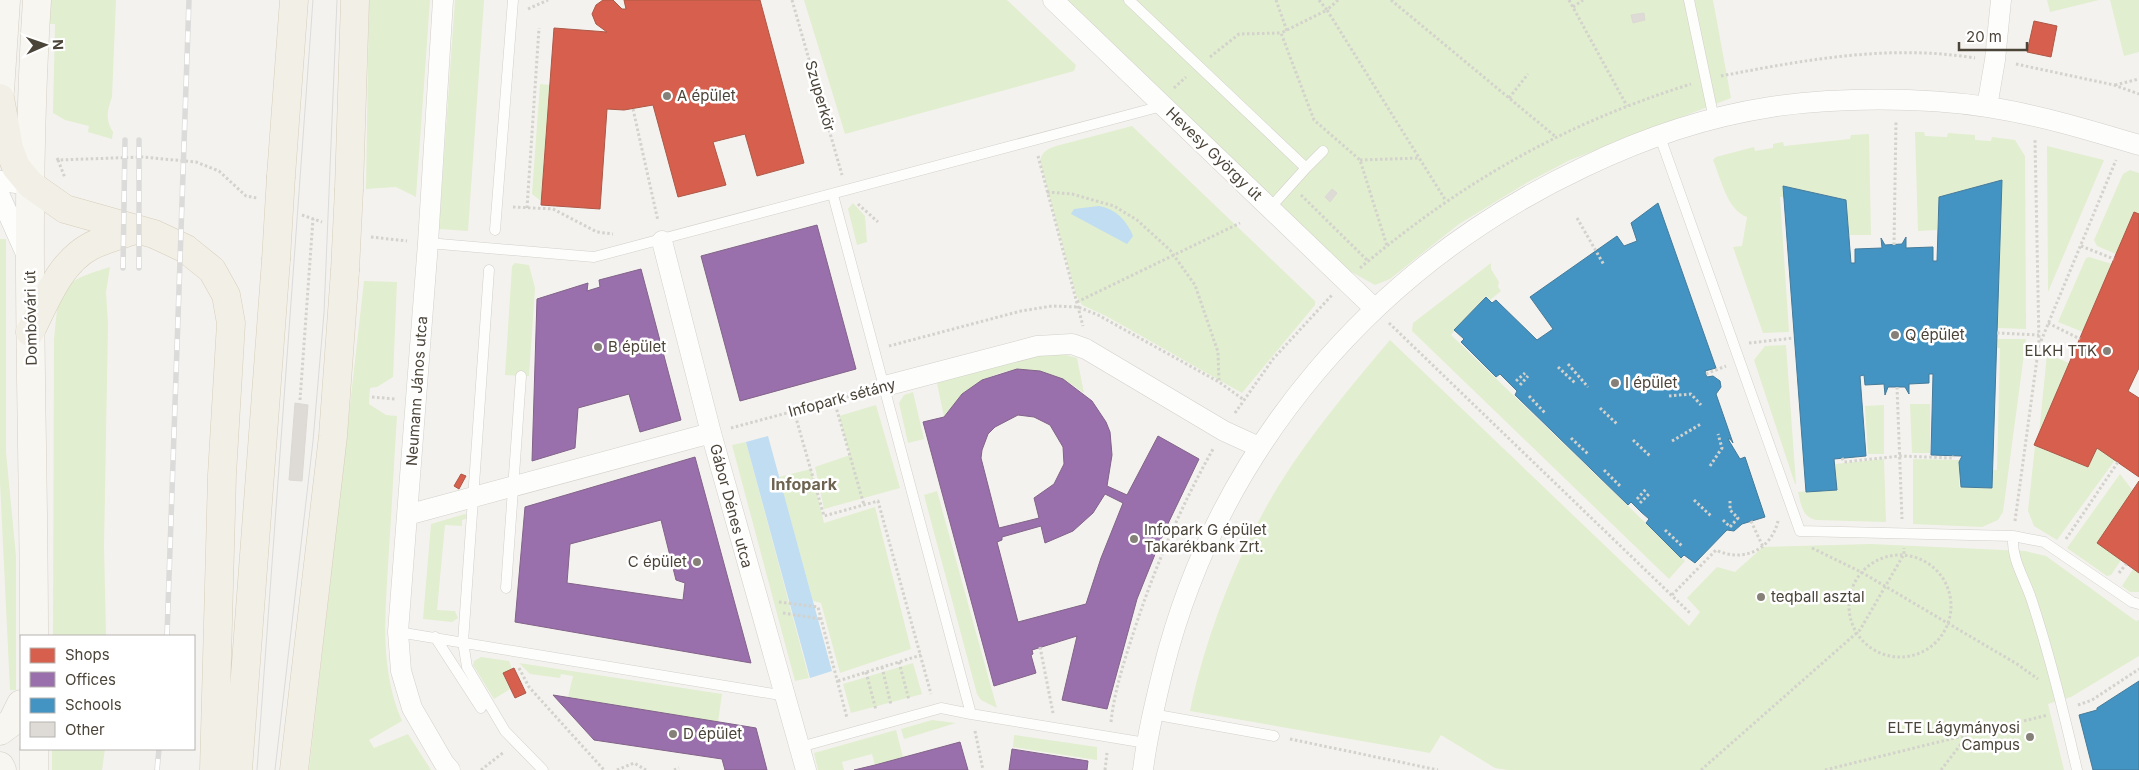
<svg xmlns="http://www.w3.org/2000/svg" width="2139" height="770" font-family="Inter,sans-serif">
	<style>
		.green { fill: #e1eecf }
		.water { fill: #c0ddf1 }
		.shops { fill: #d6604d; stroke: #ac5847 }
		.offices { fill: #9970ab; stroke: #826389; fill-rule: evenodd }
		.schools { fill: #4393c3; stroke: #457b9a }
		.building { fill: #dedbd6; stroke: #dcd9d4 }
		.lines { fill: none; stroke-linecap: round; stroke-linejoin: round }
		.service-casing { stroke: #d2d0cb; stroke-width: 11 }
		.minor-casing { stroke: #d2d0cb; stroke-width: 21 }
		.secondary-casing { stroke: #d3cfc5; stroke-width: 29 }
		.primary-casing { stroke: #d6cebb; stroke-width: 29 }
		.path { stroke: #d3d2cc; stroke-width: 3; stroke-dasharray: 2.5 2.5; stroke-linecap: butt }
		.service { stroke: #fdfdfc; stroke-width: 10 }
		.minor { stroke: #fdfdfc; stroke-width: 20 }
		.secondary { stroke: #f7f6f1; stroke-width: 28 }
		.primary { stroke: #f2efe6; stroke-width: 28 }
		.tram { stroke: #dbdbda; stroke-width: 1 }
		.rail-casing { stroke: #dbdbda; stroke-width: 5.5 }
		.rail { stroke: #fff; stroke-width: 4; stroke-dasharray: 11; stroke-linecap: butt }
		.primary-bridge-casing { stroke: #d6cebb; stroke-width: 29; stroke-linecap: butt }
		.primary-bridge { stroke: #f2efe6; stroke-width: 28 }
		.poi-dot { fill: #868178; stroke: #fff; stroke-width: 2 }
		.labels { text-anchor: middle; stroke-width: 5; stroke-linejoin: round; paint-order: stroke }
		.poi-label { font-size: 15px; fill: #4b4439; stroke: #fff; text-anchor: start }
		.street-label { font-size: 15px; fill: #4b4439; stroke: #fff }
		.neighbourhood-label { font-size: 16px; font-weight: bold; fill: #6e6250; stroke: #fff }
	</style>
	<rect width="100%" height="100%" fill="#f4f2ee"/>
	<path class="green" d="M50,0h66l-4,97c-5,14 -7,22 1,35l-1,7 -24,-7 1,-6 -24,-6 -12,-7 2,-89h-7z
		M369,0h61l-14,197 -20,-10 -30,2z
		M455,0h29l-16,231 -29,-2z
		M804,0h203l69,65 -2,6 -229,63z
		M1068,0h645l18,98 -161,62 -42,22 -69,42 -69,55 -15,6 -27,-15z
		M2047,0h52l-49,12z
		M2110,0h29v52l-15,4z
		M540,84l10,1 -9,116 -9,-7z
		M1132,126l183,175v4l-73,88 -136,-77 -24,-11 -6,-10 -36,-134c2,-9 7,-12 16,-15z
		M1915,132h9l1,4 22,1 1,-4 27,2v5l16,1 1,-4 23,3 10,16 1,173 -29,-1 5,-148 -63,17 -2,33 -19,1z
		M1869,134l2,101h-22l-3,-35 -63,-14 1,11h-4l9,135 -26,1 -30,-86 9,-1 5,-29c-20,-7 -26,-38 -34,-57l3,-3 38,-10 1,4 18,-3v-4l10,-2 1,4 66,-7 1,-4z
		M2047,146l57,14 -56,132z
		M2130,170l9,3v41l-23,40 -19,-8 -3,-6 29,-66z
		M853,203l12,13 2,26 -10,3 -9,-36z
		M0,239h6v213l10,104v134h-6l-10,-208z
		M2089,257l23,7 -29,68 -25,-10 28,-64z
		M515,263l14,2 6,23 -6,88 -24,-1 7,-109z
		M1491,263v6l8,13 -1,5 3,4 -11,9 -4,-4 -35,39 234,226 -16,18 -257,-248 1,-8z
		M110,267l-4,25 2,32 -4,222 2,90h-53l1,-295c5,-53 3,-58 56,-74z
		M364,281l33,1 -4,95 -16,10 -7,1 -1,16 17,11 11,1c-3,44 -5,89 -8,133 -3,59 -11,117 13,172l-33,19 5,8 34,-14 23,36h-122z
		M1997,339h29l-23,173 -5,8 -16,7 -69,-3v-65l47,1 -1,27 33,1 1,-18h4l3,-122h-4z
		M1390,340l299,286 11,-14 -13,-14 30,-31 18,5 28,-25 108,-3 154,7 21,5 90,65 3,-1v36l-68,41 -23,7 16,66h-556l-13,-2 -54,-33 -11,18 -240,-42c18,-86 56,-180 106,-252 29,-42 61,-80 94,-119z
		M1786,345l10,139h-1l-41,-124 11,-14z
		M1063,354l14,4 7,35c-51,-40 -104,-27 -140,24l-7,-34 100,-28z
		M2047,354l22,9 -30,71z
		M913,392l11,47 -16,4 -9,-40 5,-8z
		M1910,404h20v49h-18z
		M876,405l24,83 -76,21 -9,-42 35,-12 -11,-39z
		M1884,405v49h-16l-3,-48z
		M746,442l63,236 -14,3 -63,-236z
		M2035,446l52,21 10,-19 18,12 -58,80 -23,-14 -6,-15z
		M1884,459l2,63 -70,-2c-14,-3 -15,-16 -18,-28l39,-3 -2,-25z
		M811,469l13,54 51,-16 36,142 -71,24 -19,-70 -8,-2 -34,-124z
		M2120,474l13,17 -36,52 24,17 -10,15 -4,1 -40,-28z
		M937,491l54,196 6,21 -16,-8 -4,-6 -53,-199z
		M465,514l4,4 -7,2v6l-17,-1 -8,85 18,1 3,7 -6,4 -29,-3 8,-95z
		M2133,569l6,4v19h-9l-8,-6z
		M481,657l28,4 3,8 -9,5 7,15 -16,10 -21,-34 1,-4z
		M519,663l203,31 -4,28 -150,-25 5,-21 -12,-2 -1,4 -30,-4z
		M913,663l9,31 -71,19 -8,-29z
		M932,720l24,3 -52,16 -3,-10z
		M896,730l7,27 -28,8 -3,-11 -30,8 2,8h-26l-4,-17z
		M1014,735l83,12v13l-84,-13z
		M52,749h53l-3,21h-50z"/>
	<path class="water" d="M1099,206c17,3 28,15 34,30l-6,8 -56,-30 3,-5z
		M768,436l64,235 -22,7 -64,-236z"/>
	<path class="shops" d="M603,0h10l9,9h4l-2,-9h136l44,163 -47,13 -12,-42 -32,8 13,43 -48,12 -25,-92 -29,5 -17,-1 -7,100 -59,-4 13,-177 53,4 -11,-8 -4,-10 4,-9z
		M2034,21l23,5 -6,31 -24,-5z
		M2134,212l5,2v154l-11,23 11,7v79l-42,-29 -9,19 -54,-22z
		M461,474l5,2 -7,13 -5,-3z
		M2139,481v92l-42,-30z
		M514,668l12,25 -11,5 -12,-25z"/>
	<path class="offices" d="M817,225l39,144 -116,32 -39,-145z
		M641,269l40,151 -41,12 -11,-38 -51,14 -3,40 -43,13 5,-162 51,-16 -1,8 13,-4 -1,-7z
		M1017,369l23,2 23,8 29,22 14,21 4,10 2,23 -5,31 20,9 31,-59 41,23 -35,73 -27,67 -30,110 -45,-9 15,-64 -45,14 1,4 -2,1 5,18 -42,13 -71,-264 21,-5 18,-23 20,-14zM1018,415l16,2 16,8 13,22 1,17 -10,20 -20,14 5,20 -40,10 -18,-70 1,-8 6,-16 7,-7zM1105,494l18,9 -22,55 -15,46 -68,18 -21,-80 5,-2v-3l39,-11 4,17 28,-12 20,-18z
		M695,457l56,206 -236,-41 10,-115zM661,520l15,60 9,3 -2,17 -116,-17 3,-39z
		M553,695l203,33 11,42h-42l-3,-11 -128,-19z
		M960,742l8,28h-114l21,-5z
		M1012,749l76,12 -1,9h-78z"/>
	<path class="schools" d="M2002,180l-10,308 -31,-1 -2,-25 3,-6 -31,-1 2,-81h-4v9l-20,1v10l-4,-7h-17l-3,8 -1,-11 -19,1 -1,-10 -4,1 6,80 -32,3 3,31 -31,2 -23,-306 63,14 5,63h4v-14l27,-1 -1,-10 4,7 17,-1 4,-7v11l27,-1v14h4l2,-64z
		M1658,203l58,165 -11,3 2,6 6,-1 7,5 1,6 -5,7 17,49 -3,-4h-2l12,20 5,-2 20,60 -23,7 -8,7 -7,-1 -32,33 -11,-8 -3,3 -35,-35 3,-4 -8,-7 -10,-10 -3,3 -37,-36 -76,-74 2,-4 -17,-17 -4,3 -35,-35 3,-3 -10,-9 32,-33 6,6 4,-3 41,40 16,-11 -23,-32 87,-61 7,10 13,-5 -6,-18z
		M2139,681v89h-46l-14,-55 18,-5v-2z"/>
	<path class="building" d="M1644,13l1,7 -12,3 -2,-8z
		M1332,189l5,4 -7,9 -5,-5z
		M295,403l13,2 -6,76 -13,-1z"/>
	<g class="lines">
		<defs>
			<path id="service" d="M1129,0l177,168 -36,40
				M1689,0l25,119
				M1659,134l141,397 213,5 31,6 88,60 7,2
				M1306,168l17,-17
				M833,195l138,519 175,29
				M495,230l18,-230
				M428,243l166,14 568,-151
				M489,270l-26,372 4,25 38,64 38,39
				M2013,536c-2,23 12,43 19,65 18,55 32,112 45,169
				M506,588l15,-212
				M398,632l388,64
				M435,637l46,71
				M1152,714l122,22
				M800,747l141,-39 30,6"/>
			<path id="minor" d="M443,0l-15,243 -30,389 3,39 11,37 32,55 6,7
				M1053,0l322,309
				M1987,107l8,-47 6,-60
				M0,181l31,4
				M0,196l27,60
				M662,241l49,192 95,337
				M885,386l152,-40 35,-2 14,5 138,82 35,16
				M407,515l304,-82
				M1143,770c4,-34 12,-67 20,-100 56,-224 213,-405 421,-503 60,-29 121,-50 187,-60 65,-10 151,-10 217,0 51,8 101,23 151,38"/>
			<path id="secondary" d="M0,91l6,-91
				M34,636c0,-212 -11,-424 3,-636
				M0,731l12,-9 9,-18
				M0,766l2,4
				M34,770v-21"/>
			<path id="primary" d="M0,98l9,50 7,19 15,18 34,24 89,25 32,15 26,21 14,25 5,28 -9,152 -8,295
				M281,176l13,-176
				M349,189l6,-189
				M30,332c16,-31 29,-69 61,-86 14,-7 29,-11 44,-16
				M238,770l38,-510
				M294,770l39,-334 12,-165"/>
		</defs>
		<use href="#service" class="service-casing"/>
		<use href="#minor" class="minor-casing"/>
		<use href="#secondary" class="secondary-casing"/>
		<use href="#primary" class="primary-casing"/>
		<path class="path" d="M792,0l50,175
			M1276,0l11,31
			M1319,0l8,10 -46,23 33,87 46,40 27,86
			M1338,0l-11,10 119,191
			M1391,0l165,137
			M1569,0l58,106
			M1573,7l10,-7
			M528,9l20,-9
			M1210,57l29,-23 42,-1
			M2016,64l98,21 25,9
			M1721,76c83,-16 169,-32 254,-18
			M2115,85l24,-6
			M1174,88l12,-11
			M1509,98l19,-24
			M633,109l25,112
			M1038,156l45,170
			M57,158l1,2 84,-3 54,5 23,9 27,25 11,2
			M58,160l7,18
			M1360,160l60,-2
			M1047,192l25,2 42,12 23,14 33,30 25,35 23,67 1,30
			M1301,195l67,66
			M858,204l20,18
			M513,207l40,2 44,23 16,2
			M527,208l12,-180
			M302,215l20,7
			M1577,218l27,47
			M371,237l36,4
			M1894,245l2,-124
			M2081,246l33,13
			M1360,268c102,-86 203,-144 331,-184
			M1077,302l163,-79
			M1389,323l302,291
			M2048,323l32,16
			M1997,333l42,2
			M2041,341l75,-181
			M1749,343l45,-5
			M889,346l132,-35 31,-5 26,1 20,8 121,67 25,18
			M1568,364l20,23
			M1558,367l17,16
			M1706,374l20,-8
			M1516,381l9,-8
			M1520,385l8,-9
			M1897,387l5,132
			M1529,396l16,17
			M1669,396l22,-2 10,11
			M372,397l23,2
			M300,400l13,-181
			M834,400l30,105
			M1600,408l17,16
			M794,411l30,105 54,-15 53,193
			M1235,413l38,-54 59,-64
			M731,428l134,-36
			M1571,438l17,16
			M1633,440l17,16
			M1672,441l29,-17
			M1842,458l2,4 56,-6 53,2 1,-2
			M1710,466l12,-18 -4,-14
			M1604,470l16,16
			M1637,499l10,-11
			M1694,500l17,16
			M1640,503l9,-9
			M1723,520l7,7 8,-9 -8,-8v-9
			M1751,521l12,26
			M2015,521l24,-177 -4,-205
			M1665,530l17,16
			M2066,539l52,-77
			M1812,548l49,24 156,92 21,15
			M1849 606a51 51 0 1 1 102 0a51 51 0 1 1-102 0Z
			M2119,573l7,-9
			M1672,595l44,-45c27,13 55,0 62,-29
			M779,602l39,5 29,111
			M783,613l38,6
			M1040,647l13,66
			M899,662l10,38
			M882,667l9,38
			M519,668l10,19 75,83
			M866,672l10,38
			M838,681l83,-26
			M2078,705l14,-5 47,-31
			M1111,722c3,-30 13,-60 22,-88 21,-65 47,-126 80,-185
			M975,731l8,39
			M1290,739l148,31
			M481,770l23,-18
			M617,770l17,-7 12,7
			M674,770l5,-2
			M1105,770l2,-17
			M1701,770l159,-140 44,-76v-6
			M1825,770l223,-55
			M1941,770l27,-35"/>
		<use href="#service" class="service"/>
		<use href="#minor" class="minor"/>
		<use href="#secondary" class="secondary"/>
		<use href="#primary" class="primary"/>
		<path class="tram" d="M257,770l56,-770
			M275,770l38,-329 11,-128 13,-313"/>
		<defs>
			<path id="rail" d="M123,268l2,-128
				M139,268v-128
				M167,636l22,-636
				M157,770l2,-21"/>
		</defs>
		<use href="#rail" class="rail-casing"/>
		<use href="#rail" class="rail"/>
		<defs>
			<path id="primary-bridge" d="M276,260l5,-84
				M345,271l4,-82"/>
		</defs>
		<use href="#primary-bridge" class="primary-bridge-casing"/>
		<use href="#primary-bridge" class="primary-bridge"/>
	</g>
	<g class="poi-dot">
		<circle cx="667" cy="96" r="5"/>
		<circle cx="1895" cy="335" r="5"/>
		<circle cx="598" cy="347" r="5"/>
		<circle cx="2107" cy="351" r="5"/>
		<circle cx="1615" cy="383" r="5"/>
		<circle cx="1134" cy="539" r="5"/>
		<circle cx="697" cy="562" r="5"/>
		<circle cx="1761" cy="597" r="5"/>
		<circle cx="673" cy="734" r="5"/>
		<circle cx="2030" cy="737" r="5"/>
	</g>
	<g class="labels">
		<g class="poi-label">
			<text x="677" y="101">A épület</text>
			<text x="1905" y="340">Q épület</text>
			<text x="608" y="352">B épület</text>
			<text x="2097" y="356" text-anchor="end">ELKH TTK</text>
			<text x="1625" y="388">I épület</text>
			<text x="1144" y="535">Infopark G épület<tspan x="1144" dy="17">Takarékbank Zrt.</tspan></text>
			<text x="687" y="567" text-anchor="end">C épület</text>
			<text x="1771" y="602">teqball asztal</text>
			<text x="2020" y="733" text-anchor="end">ELTE Lágymányosi<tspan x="2020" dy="17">Campus</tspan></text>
			<text x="683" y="739">D épület</text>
		</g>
		<g class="street-label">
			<text transform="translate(820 96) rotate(74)" y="5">Szuperkör</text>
			<text transform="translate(1214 154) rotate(44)" y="5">Hevesy György út</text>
			<text transform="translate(31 318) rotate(-91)" y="5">Dombóvári út</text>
			<text transform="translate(417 391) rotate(-86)" y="5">Neumann János utca</text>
			<text transform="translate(842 398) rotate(-15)" y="5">Infopark sétány</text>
			<text transform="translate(731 506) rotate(75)" y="5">Gábor Dénes utca</text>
		</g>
		<g class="neighbourhood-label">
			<text x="804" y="490">Infopark</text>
		</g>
	</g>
	<rect x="20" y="635" width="175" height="115" fill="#ffffff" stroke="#b7b4b0"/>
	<rect x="30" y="648" width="25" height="15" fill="#d6604d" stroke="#b7b4b0"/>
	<text x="65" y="660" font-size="15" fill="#4b4439">Shops</text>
	<rect x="30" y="672" width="25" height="15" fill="#9970ab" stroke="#b7b4b0"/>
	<text x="65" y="685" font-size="15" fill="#4b4439">Offices</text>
	<rect x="30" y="698" width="25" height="15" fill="#4393c3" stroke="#b7b4b0"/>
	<text x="65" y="710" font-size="15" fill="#4b4439">Schools</text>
	<rect x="30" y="722" width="25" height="15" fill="#dedbd6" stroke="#b7b4b0"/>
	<text x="65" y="735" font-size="15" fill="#4b4439">Other</text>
	<g transform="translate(45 45) rotate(88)" stroke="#ffffff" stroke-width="4" paint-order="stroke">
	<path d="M0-4L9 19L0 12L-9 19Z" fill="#4b4439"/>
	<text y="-8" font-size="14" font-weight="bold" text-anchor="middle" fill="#4b4439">N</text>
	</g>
	<path d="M1959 42v8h68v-8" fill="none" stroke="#4b4439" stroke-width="2.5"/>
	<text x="1966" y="42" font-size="15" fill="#4b4439" stroke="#ffffff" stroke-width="4" paint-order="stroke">20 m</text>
</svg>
